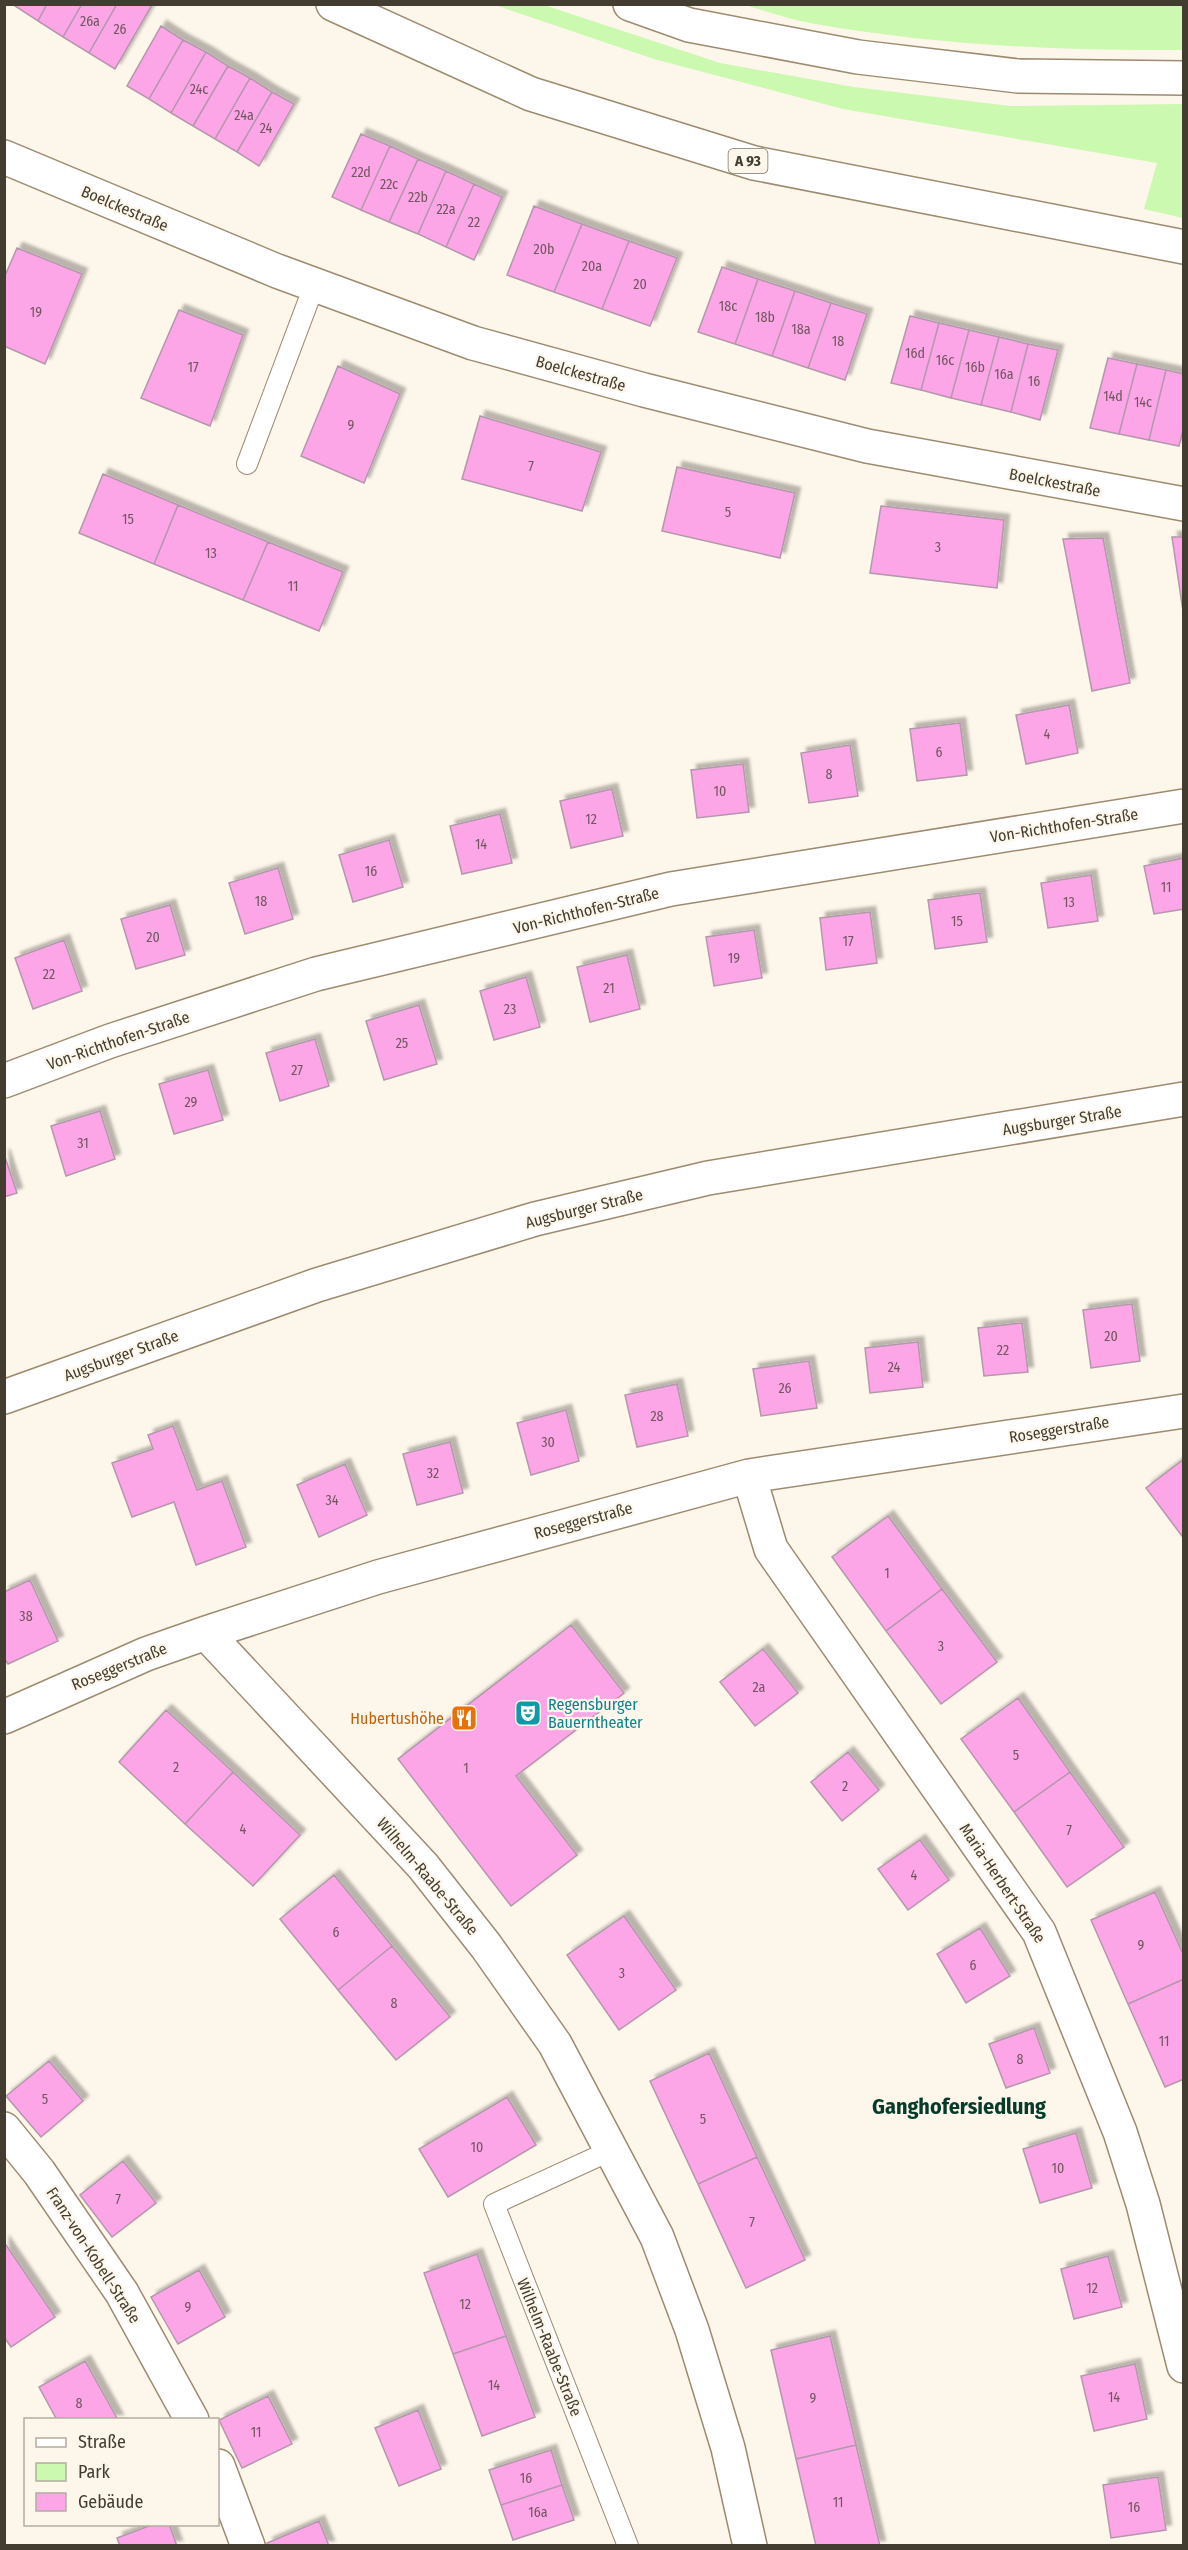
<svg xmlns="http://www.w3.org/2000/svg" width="1188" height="2550" font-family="'Fira Sans Condensed',sans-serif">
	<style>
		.green { fill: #caf9af }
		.building { fill: #fca6e8; stroke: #b397ab; stroke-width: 1.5; filter: url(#shadow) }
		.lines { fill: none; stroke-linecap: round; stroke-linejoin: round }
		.service-casing { stroke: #9d8b70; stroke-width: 22 }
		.minor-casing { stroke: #9d8b70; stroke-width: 36 }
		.tertiary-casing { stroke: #9d8b70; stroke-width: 36 }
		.motorway-casing { stroke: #9d8b70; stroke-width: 36 }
		.service { stroke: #fff; stroke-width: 20 }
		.minor { stroke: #fff; stroke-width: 33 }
		.tertiary { stroke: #fff; stroke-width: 33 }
		.motorway { stroke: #fff; stroke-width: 33 }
		.labels { text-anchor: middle; stroke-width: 4.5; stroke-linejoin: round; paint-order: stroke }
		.number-label { font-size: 14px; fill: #71565e }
		.shield { fill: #fdf6ea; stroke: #7b7468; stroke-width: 1.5 }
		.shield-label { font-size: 15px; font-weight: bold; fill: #433c30 }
		.street-label { font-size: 16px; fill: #433c30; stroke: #fdf6ea }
		.culture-label { font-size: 16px; fill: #0d838f; stroke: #fdf6ea; text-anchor: start }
		.food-label { font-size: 16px; fill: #c56008; stroke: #fdf6ea; text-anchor: end }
		.district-label { font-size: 22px; font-weight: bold; fill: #063b2b; stroke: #fdf6ea }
	</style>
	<defs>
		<filter id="shadow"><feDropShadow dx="5.5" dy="-5.5" stdDeviation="1.5" flood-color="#0004"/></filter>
	</defs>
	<rect width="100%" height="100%" fill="#fdf6ea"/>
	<path class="green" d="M495,5h49l176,58 134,24 156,19 173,-2v114l-39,-9 13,-46 -314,-54 -189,-50z
		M744,5h439v45c-124,1 -250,-5 -373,-27 -22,-4 -44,-12 -66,-18z"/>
	<path class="building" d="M12,4h35l-9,17z
		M47,4h35l-19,33 -25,-16z
		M82,4h35l-28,49 -26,-16z
		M117,4l35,1 -37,64 -26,-16z
		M161,26l22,14 -34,59 -22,-13z
		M183,40l23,12 -35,61 -22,-14z
		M206,52l22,14 -35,60 -22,-13z
		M228,66l22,12 -35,61 -22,-13z
		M250,78l22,14 -35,60 -22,-13z
		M272,92l22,12 -35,62 -22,-14z
		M361,134l29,12 -29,64 -29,-13z
		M390,146l28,13 -29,63 -28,-12z
		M418,159l28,12 -28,63 -29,-12z
		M446,171l28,13 -28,63 -28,-13z
		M474,184l28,13 -28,63 -28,-13z
		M534,206l48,18 -28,68 -47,-17z
		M582,224l47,17 -27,68 -48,-17z
		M629,241l48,17 -27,68 -48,-17z
		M17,248l65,26 -37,90 -41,-18v-68z
		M722,267l36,12 -23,65 -37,-12z
		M758,279l37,12 -23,65 -37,-12z
		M795,291l36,12 -23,65 -36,-12z
		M831,303l36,11 -22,66 -37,-12z
		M179,310l64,25 -33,91 -69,-28z
		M910,316l29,7 -18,67 -30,-7z
		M939,323l30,7 -18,68 -30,-8z
		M969,330l30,7 -18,68 -30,-7z
		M999,337l29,7 -17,68 -30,-7z
		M1028,344l30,6 -18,70 -29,-8z
		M1108,358l29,6 -18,70 -29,-6z
		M1137,364l29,6 -17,70 -30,-6z
		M338,366l62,28 -36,89 -63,-27z
		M1166,370l18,4v52l-5,20 -30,-6z
		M480,416l121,36 -19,59 -120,-32z
		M677,467l118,26 -15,65 -118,-27z
		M103,474l75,31 -24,59 -75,-31z
		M178,505l90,37 -25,58 -89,-36z
		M881,506l123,14 -7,68 -127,-15z
		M1172,537h12v81z
		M1103,538l27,145 -38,8 -29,-152z
		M268,542l75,30 -24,59 -76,-31z
		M1069,705l9,48 -52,11 -10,-49z
		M960,723l7,52 -50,6 -7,-52z
		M850,745l8,51 -49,7 -8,-50z
		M743,764l6,48 -52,6 -6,-48z
		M612,789l11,47 -52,12 -11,-47z
		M500,814l12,49 -50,11 -12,-48z
		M389,840l14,47 -50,15 -14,-47z
		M1184,858v51l-30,5 -10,-48z
		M278,868l15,51 -48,15 -16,-51z
		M1091,875l7,46 -50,7 -7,-45z
		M980,893l7,49 -52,7 -7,-49z
		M170,905l15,50 -49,14 -15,-50z
		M870,912l7,51 -51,7 -6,-52z
		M754,930l8,48 -48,8 -8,-49z
		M64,940l18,51 -49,18 -18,-51z
		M627,955l13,54 -50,13 -13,-55z
		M526,977l14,50 -46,13 -14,-49z
		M419,1005l18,59 -53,16 -18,-59z
		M315,1039l14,47 -49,15 -14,-48z
		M208,1070l15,50 -49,14 -15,-50z
		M100,1111l15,48 -49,17 -15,-50z
		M4,1154l13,39 -13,4z
		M1132,1304l8,57 -49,7 -8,-58z
		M1022,1323l6,49 -44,4 -6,-48z
		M918,1342l5,45 -53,6 -5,-45z
		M809,1361l8,47 -56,8 -8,-47z
		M677,1384l11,52 -51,11 -12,-52z
		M566,1410l13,51 -48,14 -14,-52z
		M173,1426l24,64 25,-9 24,66 -50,18 -22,-63 -42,15 -20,-54 41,-14 -5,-14z
		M450,1442l13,51 -46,12 -14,-51z
		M1184,1459v76l-2,1 -36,-48z
		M345,1464l22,51 -48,22 -22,-52z
		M888,1516l54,73 -56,42 -54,-74z
		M30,1580l28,61 -50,23 -4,-6v-66z
		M942,1589l55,73 -56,42 -55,-73z
		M571,1625l53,68 -108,83 61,79 -66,51 -113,-147z
		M763,1649l35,44 -43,33 -35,-44z
		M1018,1698l52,74 -56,40 -53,-73z
		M166,1710l67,62 -48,52 -66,-62z
		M848,1752l31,38 -37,31 -31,-39z
		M233,1772l67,63 -47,51 -68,-62z
		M1070,1772l54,75 -57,40 -53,-75z
		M920,1840l29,40 -41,30 -30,-41z
		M334,1875l58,71 -54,44 -58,-71z
		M1155,1892l29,64v23l-56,25 -37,-84z
		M624,1916l52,74 -57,40 -52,-75z
		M980,1928l30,48 -44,27 -29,-49z
		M392,1946l58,71 -54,43 -58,-70z
		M1184,1979v100l-19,8 -37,-83z
		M1034,2028l16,45 -44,15 -17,-44z
		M709,2053l48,104 -59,27 -48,-103z
		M49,2061l34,40 -42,36 -35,-41z
		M507,2097l29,48 -88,52 -29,-48z
		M1076,2133l16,55 -52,15 -17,-54z
		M757,2157l48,103 -59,28 -48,-104z
		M123,2161l33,42 -44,34 -32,-42z
		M4,2242l51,75 -44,30 -7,-10z
		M477,2254l29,82 -53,18 -29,-81z
		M1108,2256l14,51 -48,12 -13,-50z
		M199,2270l26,47 -47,27 -27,-47z
		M506,2336l29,81 -53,19 -29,-82z
		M830,2336l26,109 -60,14 -25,-109z
		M85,2361l33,59h-61l-18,-33z
		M1135,2364l12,55 -53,12 -13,-55z
		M268,2396l24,48 -50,24 -23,-48z
		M418,2410l23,59 -42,17 -24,-58z
		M856,2445l24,101h-64l-20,-87z
		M551,2450l11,35 -61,20 -12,-35z
		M1158,2477l8,53 -55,8 -8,-53z
		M562,2485l12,35 -61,20 -12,-35z
		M319,2521l10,25h-60l-2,-3z
		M154,2524h15l8,22h-57l-3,-8z"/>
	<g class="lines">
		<defs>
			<path id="service" d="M247,464l67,-178
				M612,2150l-118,54 134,342"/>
			<path id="minor" d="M4,157l273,114 196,72 171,47 223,56 317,58
				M4,1081l106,-40 206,-67 355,-85 513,-83
				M749,1476l22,73 268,383 81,200 23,72 41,162
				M206,1633l217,233 63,80 69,98 102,193 35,93 36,118 22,98
				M4,1717l142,-63 60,-21 172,-56 371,-101 435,-65
				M4,2129l35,43 83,121 70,127
				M218,2466l30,80"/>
			<path id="tertiary" d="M4,1397l313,-112 218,-66 173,-41 476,-79"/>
			<path id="motorway" d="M333,4l198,90 223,69 430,84
				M630,4l59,21 169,32 160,19 166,2"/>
		</defs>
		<use href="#service" class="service-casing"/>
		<use href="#minor" class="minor-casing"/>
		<use href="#tertiary" class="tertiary-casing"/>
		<use href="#motorway" class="motorway-casing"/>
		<use href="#service" class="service"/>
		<use href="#minor" class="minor"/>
		<use href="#tertiary" class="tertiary"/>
		<use href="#motorway" class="motorway"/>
	</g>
	<defs>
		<symbol id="theatre-square" viewBox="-11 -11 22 22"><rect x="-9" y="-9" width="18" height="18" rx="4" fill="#0f9aa8" stroke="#fdf6ea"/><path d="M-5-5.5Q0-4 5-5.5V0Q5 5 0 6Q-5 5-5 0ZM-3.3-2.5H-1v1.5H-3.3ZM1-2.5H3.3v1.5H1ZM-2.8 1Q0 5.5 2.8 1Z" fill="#fff"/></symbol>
		<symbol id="restaurant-square" viewBox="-11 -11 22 22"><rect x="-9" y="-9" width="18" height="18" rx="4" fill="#e8710a" stroke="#fdf6ea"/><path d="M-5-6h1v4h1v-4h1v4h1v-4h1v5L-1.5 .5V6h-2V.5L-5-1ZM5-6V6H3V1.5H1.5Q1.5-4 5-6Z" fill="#fff"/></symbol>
	</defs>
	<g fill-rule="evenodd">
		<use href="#theatre-square" x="513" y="1698" width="30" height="30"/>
		<use href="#restaurant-square" x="449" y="1703" width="30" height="30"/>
	</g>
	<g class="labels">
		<g class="number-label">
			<text x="90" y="26">26a</text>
			<text x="120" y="34">26</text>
			<text x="199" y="94">24c</text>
			<text x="244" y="120">24a</text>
			<text x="266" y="133">24</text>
			<text x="361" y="177">22d</text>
			<text x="389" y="189">22c</text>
			<text x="418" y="202">22b</text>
			<text x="446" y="214">22a</text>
			<text x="474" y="227">22</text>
			<text x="544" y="254">20b</text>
			<text x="592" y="271">20a</text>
			<text x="640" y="289">20</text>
			<text x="728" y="311">18c</text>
			<text x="36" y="317">19</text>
			<text x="765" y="322">18b</text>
			<text x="801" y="334">18a</text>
			<text x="838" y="346">18</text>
			<text x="915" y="358">16d</text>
			<text x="945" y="365">16c</text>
			<text x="193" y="372">17</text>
			<text x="975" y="372">16b</text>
			<text x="1004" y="379">16a</text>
			<text x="1034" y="386">16</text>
			<text x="1113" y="401">14d</text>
			<text x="1143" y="407">14c</text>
			<text x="351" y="430">9</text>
			<text x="531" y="471">7</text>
			<text x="728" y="517">5</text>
			<text x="128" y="524">15</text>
			<text x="938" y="552">3</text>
			<text x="211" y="558">13</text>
			<text x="293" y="591">11</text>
			<text x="1047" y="739">4</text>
			<text x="939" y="757">6</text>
			<text x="829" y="779">8</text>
			<text x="720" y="796">10</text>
			<text x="591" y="824">12</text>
			<text x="481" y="849">14</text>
			<text x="371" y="876">16</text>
			<text x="1166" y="892">11</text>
			<text x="261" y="906">18</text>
			<text x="1069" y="907">13</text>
			<text x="957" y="926">15</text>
			<text x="153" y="942">20</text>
			<text x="848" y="946">17</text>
			<text x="734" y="963">19</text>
			<text x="49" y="979">22</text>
			<text x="609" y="993">21</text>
			<text x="510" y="1014">23</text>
			<text x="402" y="1048">25</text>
			<text x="297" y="1075">27</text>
			<text x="191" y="1107">29</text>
			<text x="83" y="1148">31</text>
			<text x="1111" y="1341">20</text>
			<text x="1003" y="1355">22</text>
			<text x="894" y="1372">24</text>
			<text x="785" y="1393">26</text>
			<text x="657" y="1421">28</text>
			<text x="548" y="1447">30</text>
			<text x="433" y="1478">32</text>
			<text x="332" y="1505">34</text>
			<text x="887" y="1578">1</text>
			<text x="26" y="1621">38</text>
			<text x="941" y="1651">3</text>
			<text x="759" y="1692">2a</text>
			<text x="1016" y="1760">5</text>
			<text x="176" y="1772">2</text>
			<text x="466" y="1773">1</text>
			<text x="845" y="1791">2</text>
			<text x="243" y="1834">4</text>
			<text x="1069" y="1835">7</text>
			<text x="914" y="1880">4</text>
			<text x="336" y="1937">6</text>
			<text x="1141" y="1950">9</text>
			<text x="973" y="1970">6</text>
			<text x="622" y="1978">3</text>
			<text x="394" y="2008">8</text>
			<text x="1164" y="2046">11</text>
			<text x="1020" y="2064">8</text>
			<text x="45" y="2104">5</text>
			<text x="703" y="2124">5</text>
			<text x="477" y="2152">10</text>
			<text x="1058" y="2173">10</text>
			<text x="118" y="2204">7</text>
			<text x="752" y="2227">7</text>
			<text x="1092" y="2293">12</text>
			<text x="465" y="2309">12</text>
			<text x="188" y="2312">9</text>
			<text x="494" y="2390">14</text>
			<text x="1114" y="2402">14</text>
			<text x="813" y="2403">9</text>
			<text x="79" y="2408">8</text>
			<text x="256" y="2437">11</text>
			<text x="526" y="2483">16</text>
			<text x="838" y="2507">11</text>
			<text x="1134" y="2512">16</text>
			<text x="538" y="2517">16a</text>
		</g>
		<rect class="shield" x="728.5" y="149" width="39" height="24" rx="4.5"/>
		<g class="shield-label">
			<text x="748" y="166">A 93</text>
		</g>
		<g class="street-label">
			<text transform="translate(125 208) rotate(23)" y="6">Boelckestraße</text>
			<text transform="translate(581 373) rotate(16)" y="6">Boelckestraße</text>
			<text transform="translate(1055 482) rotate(11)" y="6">Boelckestraße</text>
			<text transform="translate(1064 825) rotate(-9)" y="6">Von-Richthofen-Straße</text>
			<text transform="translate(586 910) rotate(-14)" y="6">Von-Richthofen-Straße</text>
			<text transform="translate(118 1040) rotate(-19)" y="6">Von-Richthofen-Straße</text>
			<text transform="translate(1062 1120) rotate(-9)" y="6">Augsburger Straße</text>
			<text transform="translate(584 1208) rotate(-14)" y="6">Augsburger Straße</text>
			<text transform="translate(121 1355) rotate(-20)" y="6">Augsburger Straße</text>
			<text transform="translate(1059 1429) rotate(-9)" y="6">Roseggerstraße</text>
			<text transform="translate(583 1520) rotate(-15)" y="6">Roseggerstraße</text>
			<text transform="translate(119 1666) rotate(-22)" y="6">Roseggerstraße</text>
			<text transform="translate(428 1876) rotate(50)" y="6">Wilhelm-Raabe-Straße</text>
			<text transform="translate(1003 1883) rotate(56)" y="6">Maria-Herbert-Straße</text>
			<text transform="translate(94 2255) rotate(57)" y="6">Franz-von-Kobell-Straße</text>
			<text transform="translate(550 2347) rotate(68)" y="6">Wilhelm-Raabe-Straße</text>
		</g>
		<g class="culture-label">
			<text x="548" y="1710">Regensburger<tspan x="548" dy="18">Bauerntheater</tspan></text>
		</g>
		<g class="food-label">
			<text x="444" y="1724">Hubertushöhe</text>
		</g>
		<g class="district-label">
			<text x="959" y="2114">Ganghofersiedlung</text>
		</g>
	</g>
	<rect width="1188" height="2550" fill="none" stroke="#433c30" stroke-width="12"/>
	<rect x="24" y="2418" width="195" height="108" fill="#fdf6ea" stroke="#b3aca0" stroke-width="1.5"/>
	<rect x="36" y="2438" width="30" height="9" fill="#ffffff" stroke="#b3aca0" stroke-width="1.5"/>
	<text x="78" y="2448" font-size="18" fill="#433c30">Straße</text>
	<rect x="36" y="2463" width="30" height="18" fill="#caf9af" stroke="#b3aca0" stroke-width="1.5"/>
	<text x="78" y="2478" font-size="18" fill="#433c30">Park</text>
	<rect x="36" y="2493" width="30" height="18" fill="#fca6e8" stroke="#b3aca0" stroke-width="1.5"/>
	<text x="78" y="2508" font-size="18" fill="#433c30">Gebäude</text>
</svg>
